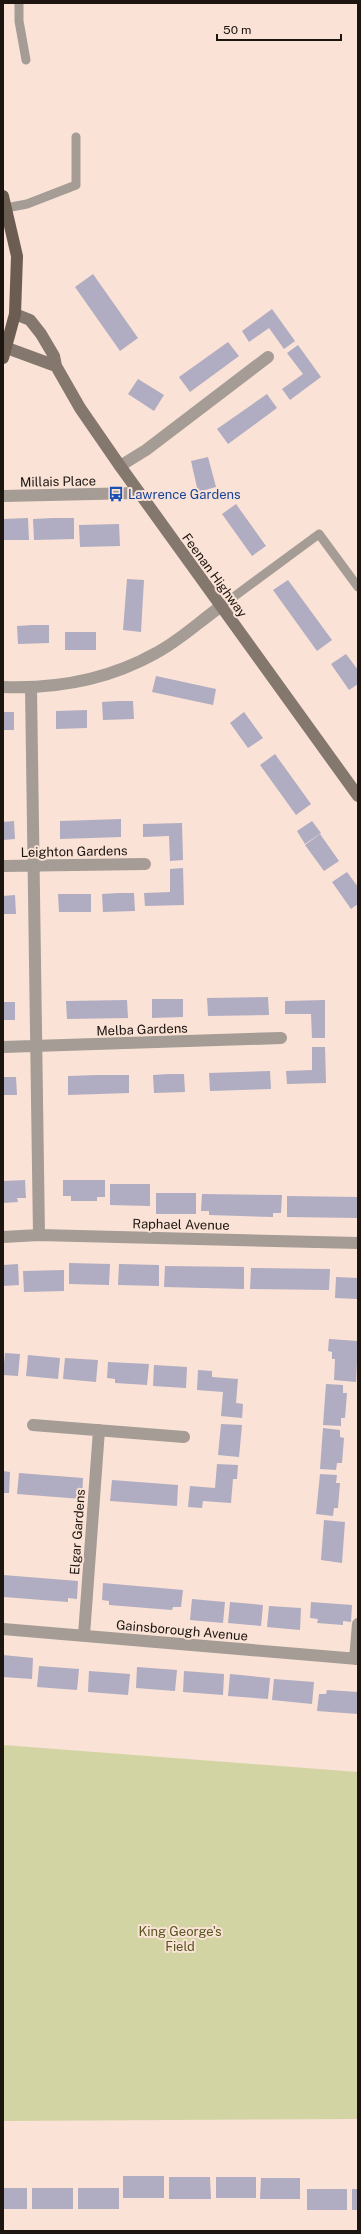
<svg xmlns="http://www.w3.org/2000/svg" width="361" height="2234" font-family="'Public Sans',sans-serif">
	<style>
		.green { fill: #d2d5a3 }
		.building { fill: #b0acc1 }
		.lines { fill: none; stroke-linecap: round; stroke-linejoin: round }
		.lane { stroke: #a49c95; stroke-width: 9 }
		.street { stroke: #a49c95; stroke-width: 12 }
		.secondary { stroke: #84776e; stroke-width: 12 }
		.primary { stroke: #6c5d52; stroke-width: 12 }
		.labels { text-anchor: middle; stroke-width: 4; stroke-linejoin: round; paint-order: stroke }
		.street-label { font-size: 13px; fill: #1c1510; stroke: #fae2d6 }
		.transit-label { font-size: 13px; fill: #164399; stroke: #fae2d6; text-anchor: start }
		.park-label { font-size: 13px; fill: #56571e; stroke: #fae2d6 }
	</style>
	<rect width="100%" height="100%" fill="#fae2d6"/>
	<path class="green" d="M3,1745l355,27v347l-355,2z"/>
	<path class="building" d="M93,274l45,64 -18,13 -45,-64z
		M272,309l23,32 -11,8 -15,-21 -20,14 -7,-11z
		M228,342l11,14 -49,36 -11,-15z
		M298,345l23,32 -31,23 -8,-11 21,-15 -16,-21z
		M138,379l26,16 -10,16 -26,-17z
		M267,394l10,14 -49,36 -11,-15z
		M208,457l8,30 -18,5 -7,-31z
		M236,504l30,42 -14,10 -30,-42z
		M28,518l1,22h-26v-21z
		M53,518h21v21l-40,1 -1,-21z
		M119,524l1,22 -40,1 -1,-22z
		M127,579l17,1 -3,52 -18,-2z
		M288,580l44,60 -15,11 -44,-61z
		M33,625h16v18l-31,1 -1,-18z
		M65,632h31v18h-31z
		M346,654l12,16v14l-9,6 -18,-26z
		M156,676l60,13 -3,16 -61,-13z
		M118,701h15l1,18 -31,1 -1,-18z
		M87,710v18l-31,1v-18z
		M3,712h11v18h-11z
		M244,712l19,26 -15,10 -18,-25z
		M275,754l36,50 -15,11 -36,-50z
		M121,819v18l-61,2v-18z
		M14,821l1,18 -12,1v-18z
		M312,821l9,12 -16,11 -8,-13z
		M182,823l1,37 -13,1 -1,-25 -26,1v-13z
		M320,834l19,27 -15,10 -19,-26z
		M183,868l1,37 -39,1 -1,-13 26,-1v-23z
		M347,872l11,15v17l-7,5 -19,-27z
		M119,893h15l1,18 -32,1 -1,-18z
		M58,894h33v18h-32z
		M15,895l1,19h-13v-18z
		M268,997l1,18 -61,1 -1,-18z
		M152,999h31v18l-31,1z
		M127,1000l1,18 -61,1 -1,-18z
		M325,1000v38h-13l-1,-24h-26v-13z
		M3,1002h12v18h-12z
		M312,1047h13l1,36 -39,1 -1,-13 26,-1z
		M270,1071l1,18 -61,2 -1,-18z
		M169,1074h15l1,18 -31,1 -1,-18z
		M98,1075h31v18l-61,2v-19z
		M3,1077h13l1,18h-14z
		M25,1180l1,18h-9l1,4 -15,1v-22z
		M63,1180h42v17h-8v4h-26v-5h-8z
		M110,1184h40v22l-40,-1z
		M156,1193h40v21h-40z
		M202,1194l80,1 -1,18h-8v4l-64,-2v-4h-8z
		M287,1196l71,1v21l-71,-1z
		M69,1263l41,1 -1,21 -40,-1z
		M18,1264l1,21 -16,1v-21z
		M119,1264l40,1v21l-41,-1z
		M165,1266l79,1v22l-80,-2z
		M251,1268l79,1 -1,21 -79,-1z
		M64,1270v21l-40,1 -1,-21z
		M336,1277l22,1v21l-23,-1z
		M329,1339l29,2 -2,41 -22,-2 1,-21h-3v-7l-4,-1z
		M5,1353l15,1 -2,22 -15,-1z
		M28,1355l32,3 -2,21 -32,-3z
		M65,1358l33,2 -2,22 -33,-3z
		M108,1362l41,2 -2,21 -32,-2v-4l-8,-1z
		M154,1365l33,2 -1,21 -33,-2z
		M198,1370l14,1v6l26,2 -2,24 7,1 -1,14 -21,-2 2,-24 -26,-2z
		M326,1384l17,1v8h4l-2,25h-4v8l-18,-1z
		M221,1424l21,1 -3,32 -21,-2z
		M323,1428l17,2v7l4,1 -2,25h-5l-1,7 -16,-1z
		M217,1464l21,1 -1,14h-4l-2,24 -28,-2 -1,7 -14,-1 2,-21 25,2z
		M3,1471l7,1 -1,21h-6z
		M19,1473l64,5 -1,21 -65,-5z
		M320,1474l17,1 -1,8h4l-2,25h-4l-1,8 -17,-2z
		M112,1480l66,5 -1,21 -67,-5z
		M324,1520l21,2 -3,41 -21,-3z
		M3,1575l75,6 -1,18 -9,-1v4l-64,-5z
		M103,1583l80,7 -2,17h-8l-1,3 -63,-5v-4l-7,-1z
		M192,1599l33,3 -2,21 -33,-3z
		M230,1602l33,3 -2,21 -33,-3z
		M311,1602l41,3 -1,17 -8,-1v4l-26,-2 1,-4 -8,-1z
		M269,1606l32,2 -1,22 -33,-3z
		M3,1655l30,3 -1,21 -29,-2z
		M39,1666l40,3 -2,21 -40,-3z
		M137,1667l40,3 -2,21 -39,-3z
		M89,1671l41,3 -2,21 -40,-3z
		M184,1671l40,3 -1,21 -40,-3z
		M230,1674l40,4 -2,21 -40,-3z
		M274,1679l40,3 -2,22 -40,-4z
		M327,1690l31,2v22l-41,-3 2,-17h7z
		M123,2176h41v22h-41z
		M169,2177h41l1,22h-42z
		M216,2177h40v21h-40z
		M261,2178h39v21h-40z
		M3,2188h24v21h-24z
		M32,2188h41v21h-41z
		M78,2188h41v21h-41z
		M307,2189h40v21h-40z
		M352,2189h6v21h-6z"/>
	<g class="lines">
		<path class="lane" d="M19,3v18l7,39
			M6,208l21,-4 49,-19v-48
			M220,607l99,-73 39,53"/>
		<path class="street" d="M120,466l26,-16 122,-93
			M3,496l135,-3
			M3,687c54,2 105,-7 153,-34 23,-12 43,-31 64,-46
			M31,688l8,547
			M3,866l142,-2
			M3,1047l278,-9
			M3,1237l36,-2 319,8
			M33,1425l151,12
			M3,1629l355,30
			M84,1635l15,-205
			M355,1659l3,-35"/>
		<path class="secondary" d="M15,314l15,6 11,14 13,22 2,10 24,42 40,58 238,330
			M7,348l49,18"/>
		<path class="primary" d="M3,196l14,60 -2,58 -12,44"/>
	</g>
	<defs>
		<symbol id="bus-bare" viewBox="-9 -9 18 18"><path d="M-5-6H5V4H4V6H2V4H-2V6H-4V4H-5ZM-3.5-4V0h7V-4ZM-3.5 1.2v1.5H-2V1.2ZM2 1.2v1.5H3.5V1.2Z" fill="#1a4fb4" stroke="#fae2d6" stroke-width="2.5" paint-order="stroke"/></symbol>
	</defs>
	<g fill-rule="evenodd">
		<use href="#bus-bare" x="105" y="483" width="22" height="22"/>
	</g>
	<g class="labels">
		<g class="street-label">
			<text transform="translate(58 481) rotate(-1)" y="5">Millais Place</text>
			<text transform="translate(215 575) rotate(54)" y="5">Feenan Highway</text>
			<text transform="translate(74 851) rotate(-1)" y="5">Leighton Gardens</text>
			<text transform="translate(142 1029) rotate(-2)" y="5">Melba Gardens</text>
			<text transform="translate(181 1224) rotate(1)" y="5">Raphael Avenue</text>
			<text transform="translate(77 1532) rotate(-86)" y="5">Elgar Gardens</text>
			<text transform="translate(182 1630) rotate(5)" y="5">Gainsborough Avenue</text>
		</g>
		<g class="transit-label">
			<text x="128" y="499">Lawrence Gardens</text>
		</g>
		<g class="park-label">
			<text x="180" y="1936">King George's<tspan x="180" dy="15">Field</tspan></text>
		</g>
	</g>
	<rect width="361" height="2234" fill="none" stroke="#1c1510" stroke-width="8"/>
	<path d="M217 34v6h124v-6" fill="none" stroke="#1c1510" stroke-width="2"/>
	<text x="223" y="34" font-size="12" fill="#1c1510" stroke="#fae2d6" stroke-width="3" paint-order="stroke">50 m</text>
</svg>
